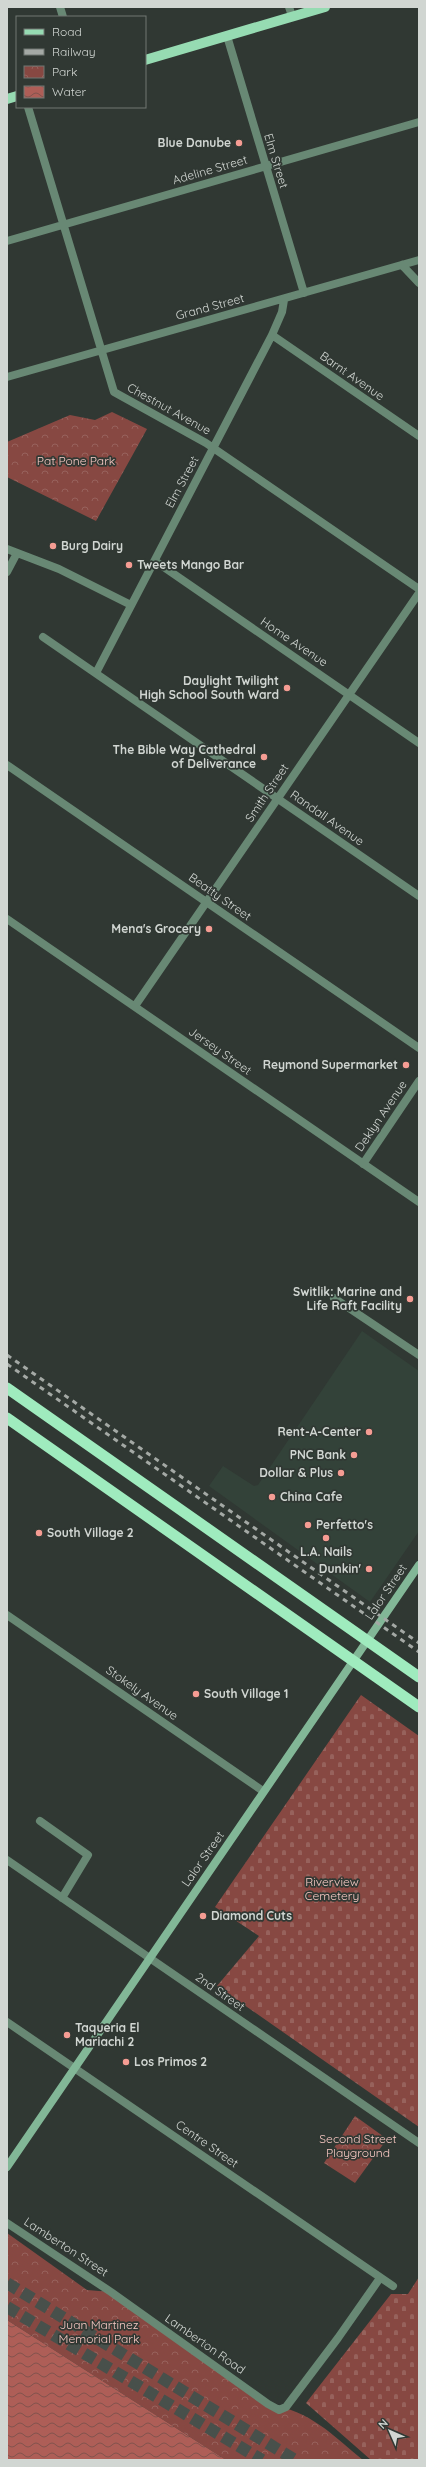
<svg xmlns="http://www.w3.org/2000/svg" width="426" height="2467" font-family="Quicksand,sans-serif">
	<style>
		.built { fill: #334239 }
		.cemetery { fill: url(#cemetery-stones) }
		.park { fill: url(#park-crowns) }
		.water { fill: url(#water-waves) }
		.lines { fill: none; stroke-linecap: round; stroke-linejoin: round }
		.motorway-tunnel { stroke: #48504b; stroke-width: 12; stroke-dasharray: 12 6; stroke-linecap: butt }
		.minor { stroke: #688874; stroke-width: 8 }
		.tertiary { stroke: #688874; stroke-width: 8 }
		.secondary { stroke: #82b797; stroke-width: 8 }
		.primary { stroke: #96dbb2; stroke-width: 10 }
		.trunk { stroke: #9febbe; stroke-width: 11 }
		.rail { stroke: #a4a9a5; stroke-width: 3; stroke-dasharray: 5 5; stroke-linecap: butt }
		.poi-dot { fill: #f59c93; stroke: #303833; stroke-width: 1.5 }
		.labels { text-anchor: middle; stroke-width: 3.5; stroke-linejoin: round; paint-order: stroke }
		.poi-label { font-size: 12px; font-weight: bold; fill: #d1d6d2; stroke: #303833; text-anchor: end }
		.street-label { font-size: 12px; fill: #d1d6d2; stroke: #303833 }
		.park-label { font-size: 12px; fill: #f7c8c3; stroke: #303833 }
	</style>
	<defs>
		<pattern id="cemetery-stones" width="16" height="16" patternUnits="userSpaceOnUse"><rect width="16" height="16" fill="#874842"/><path d="M2 7V4a2 2 0 0 1 4 0v3zM10 15v-3a2 2 0 0 1 4 0v3z" fill="#97625c"/></pattern>
		<pattern id="park-crowns" width="20" height="18" patternUnits="userSpaceOnUse"><rect width="20" height="18" fill="#874842"/><path d="M2 6a3 3 0 1 1 6 0M12 15a3 3 0 1 1 6 0" fill="none" stroke="#97625c"/></pattern>
		<pattern id="water-waves" width="16" height="10" patternUnits="userSpaceOnUse"><rect width="16" height="10" fill="#ae5e57"/><path d="M0 5q4-4 8 0t8 0" fill="none" stroke="#82524d"/></pattern>
	</defs>
	<rect width="100%" height="100%" fill="#303833"/>
	<path class="built" d="M362,1331l57,40v160l-49,71 -161,-116 14,-20 31,20 4,-1z"/>
	<path class="cemetery" d="M361,1695l58,41v391l-202,-141 42,-50 -44,-29z
		M419,2277v183h-48l-65,-57 85,-109h17z"/>
	<path class="park" d="M112,412l35,17 -51,92 -89,-44v-35l63,-27 25,5z
		M355,2116l32,23 -32,44 -31,-20z
		M7,2233l80,57 24,2 157,112c44,8 62,29 95,56h-137l-219,-140z"/>
	<path class="water" d="M7,2320l219,140h-219z"/>
	<g class="lines">
		<path class="motorway-tunnel" d="M7,2283l288,177
			M7,2307l255,153"/>
		<path class="minor" d="M60,7l3,10
			M289,7l3,9
			M227,36l77,257
			M28,107l86,285 92,51 213,146
			M7,241l412,-119
			M402,265l17,18
			M272,335l147,101
			M7,377l412,-117
			M7,549l52,20 72,36
			M155,561l264,182
			M7,572l10,-19
			M43,637l376,259
			M96,673l176,-338 10,-23 2,-12
			M7,765l412,283
			M7,919l412,283
			M135,1006l284,-413
			M363,1164l56,-83
			M334,1298l85,57
			M7,1615l256,176
			M40,1821l48,34 -26,43
			M7,1860l412,283
			M7,2223l104,69 157,112 11,6 7,-3 52,-69 42,-60"/>
		<path class="tertiary" d="M7,2022l386,264"/>
		<path class="secondary" d="M7,2167l412,-602"/>
		<path class="primary" d="M145,60l180,-53
			M7,99l10,-3"/>
		<path class="trunk" d="M7,1388l412,289
			M7,1418l412,289"/>
		<path class="rail" d="M7,1355l412,288
			M7,1364l412,288"/>
	</g>
	<g class="poi-dot">
		<circle cx="239" cy="143" r="4"/>
		<circle cx="53" cy="546" r="4"/>
		<circle cx="129" cy="565" r="4"/>
		<circle cx="287" cy="688" r="4"/>
		<circle cx="264" cy="757" r="4"/>
		<circle cx="209" cy="929" r="4"/>
		<circle cx="406" cy="1065" r="4"/>
		<circle cx="410" cy="1299" r="4"/>
		<circle cx="369" cy="1432" r="4"/>
		<circle cx="354" cy="1455" r="4"/>
		<circle cx="341" cy="1473" r="4"/>
		<circle cx="272" cy="1497" r="4"/>
		<circle cx="308" cy="1525" r="4"/>
		<circle cx="39" cy="1533" r="4"/>
		<circle cx="326" cy="1538" r="4"/>
		<circle cx="369" cy="1569" r="4"/>
		<circle cx="196" cy="1694" r="4"/>
		<circle cx="203" cy="1916" r="4"/>
		<circle cx="67" cy="2035" r="4"/>
		<circle cx="126" cy="2062" r="4"/>
	</g>
	<g class="labels">
		<g class="poi-label">
			<text x="231" y="147">Blue Danube</text>
			<text x="61" y="550" text-anchor="start">Burg Dairy</text>
			<text x="137" y="569" text-anchor="start">Tweets Mango Bar</text>
			<text x="279" y="685">Daylight Twilight<tspan x="279" dy="14">High School South Ward</tspan></text>
			<text x="256" y="754">The Bible Way Cathedral<tspan x="256" dy="14">of Deliverance</tspan></text>
			<text x="201" y="933">Mena's Grocery</text>
			<text x="398" y="1069">Reymond Supermarket</text>
			<text x="402" y="1296">Switlik: Marine and<tspan x="402" dy="14">Life Raft Facility</tspan></text>
			<text x="361" y="1436">Rent-A-Center</text>
			<text x="346" y="1459">PNC Bank</text>
			<text x="333" y="1477">Dollar &amp; Plus</text>
			<text x="280" y="1501" text-anchor="start">China Cafe</text>
			<text x="316" y="1529" text-anchor="start">Perfetto's</text>
			<text x="47" y="1537" text-anchor="start">South Village 2</text>
			<text x="326" y="1556" text-anchor="middle">L.A. Nails</text>
			<text x="361" y="1573">Dunkin'</text>
			<text x="204" y="1698" text-anchor="start">South Village 1</text>
			<text x="211" y="1920" text-anchor="start">Diamond Cuts</text>
			<text x="75" y="2032" text-anchor="start">Taqueria El<tspan x="75" dy="14">Mariachi 2</tspan></text>
			<text x="134" y="2066" text-anchor="start">Los Primos 2</text>
		</g>
		<g class="street-label">
			<text transform="translate(276 161) rotate(73)" y="4">Elm Street</text>
			<text transform="translate(210 170) rotate(-16)" y="4">Adeline Street</text>
			<text transform="translate(210 307) rotate(-15)" y="4">Grand Street</text>
			<text transform="translate(352 376) rotate(35)" y="4">Barnt Avenue</text>
			<text transform="translate(169 409) rotate(29)" y="4">Chestnut Avenue</text>
			<text transform="translate(182 482) rotate(-62)" y="4">Elm Street</text>
			<text transform="translate(294 642) rotate(34)" y="4">Home Avenue</text>
			<text transform="translate(267 793) rotate(-56)" y="4">Smith Street</text>
			<text transform="translate(327 818) rotate(35)" y="4">Randall Avenue</text>
			<text transform="translate(220 897) rotate(35)" y="4">Beatty Street</text>
			<text transform="translate(220 1051) rotate(35)" y="4">Jersey Street</text>
			<text transform="translate(381 1116) rotate(-56)" y="4">Deklyn Avenue</text>
			<text transform="translate(386 1592) rotate(-56)" y="4">Lalor Street</text>
			<text transform="translate(142 1693) rotate(35)" y="4">Stokely Avenue</text>
			<text transform="translate(203 1859) rotate(-55)" y="4">Lalor Street</text>
			<text transform="translate(220 1992) rotate(35)" y="4">2nd Street</text>
			<text transform="translate(207 2144) rotate(35)" y="4">Centre Street</text>
			<text transform="translate(66 2247) rotate(33)" y="4">Lamberton Street</text>
			<text transform="translate(205 2344) rotate(35)" y="4">Lamberton Road</text>
		</g>
		<g class="park-label">
			<text x="76" y="465">Pat Pone Park</text>
			<text x="332" y="1886">Riverview<tspan x="332" dy="14">Cemetery</tspan></text>
			<text x="358" y="2143">Second Street<tspan x="358" dy="14">Playground</tspan></text>
			<text x="99" y="2329">Juan Martinez<tspan x="99" dy="14">Memorial Park</tspan></text>
		</g>
	</g>
	<rect width="426" height="2467" fill="none" stroke="#d1d6d2" stroke-width="16"/>
	<rect x="16" y="16" width="130" height="92" fill="#303833" stroke="#707773"/>
	<rect x="24" y="29" width="20" height="6" fill="#96dbb2" stroke="#707773"/>
	<text x="52" y="36" font-size="12" fill="#d1d6d2">Road</text>
	<rect x="24" y="49" width="20" height="6" fill="#a4a9a5" stroke="#707773"/>
	<text x="52" y="56" font-size="12" fill="#d1d6d2">Railway</text>
	<rect x="24" y="66" width="20" height="12" fill="url(#park-crowns)" stroke="#707773"/>
	<text x="52" y="76" font-size="12" fill="#d1d6d2">Park</text>
	<rect x="24" y="86" width="20" height="12" fill="url(#water-waves)" stroke="#707773"/>
	<text x="52" y="96" font-size="12" fill="#d1d6d2">Water</text>
	<g transform="translate(390 2431) rotate(315)" stroke="#303833" stroke-width="3" paint-order="stroke">
	<path d="M0-3L7 15L0 10L-7 15Z" fill="#d1d6d2"/>
	<text y="-6" font-size="11" font-weight="bold" text-anchor="middle" fill="#d1d6d2">N</text>
	</g>
</svg>
